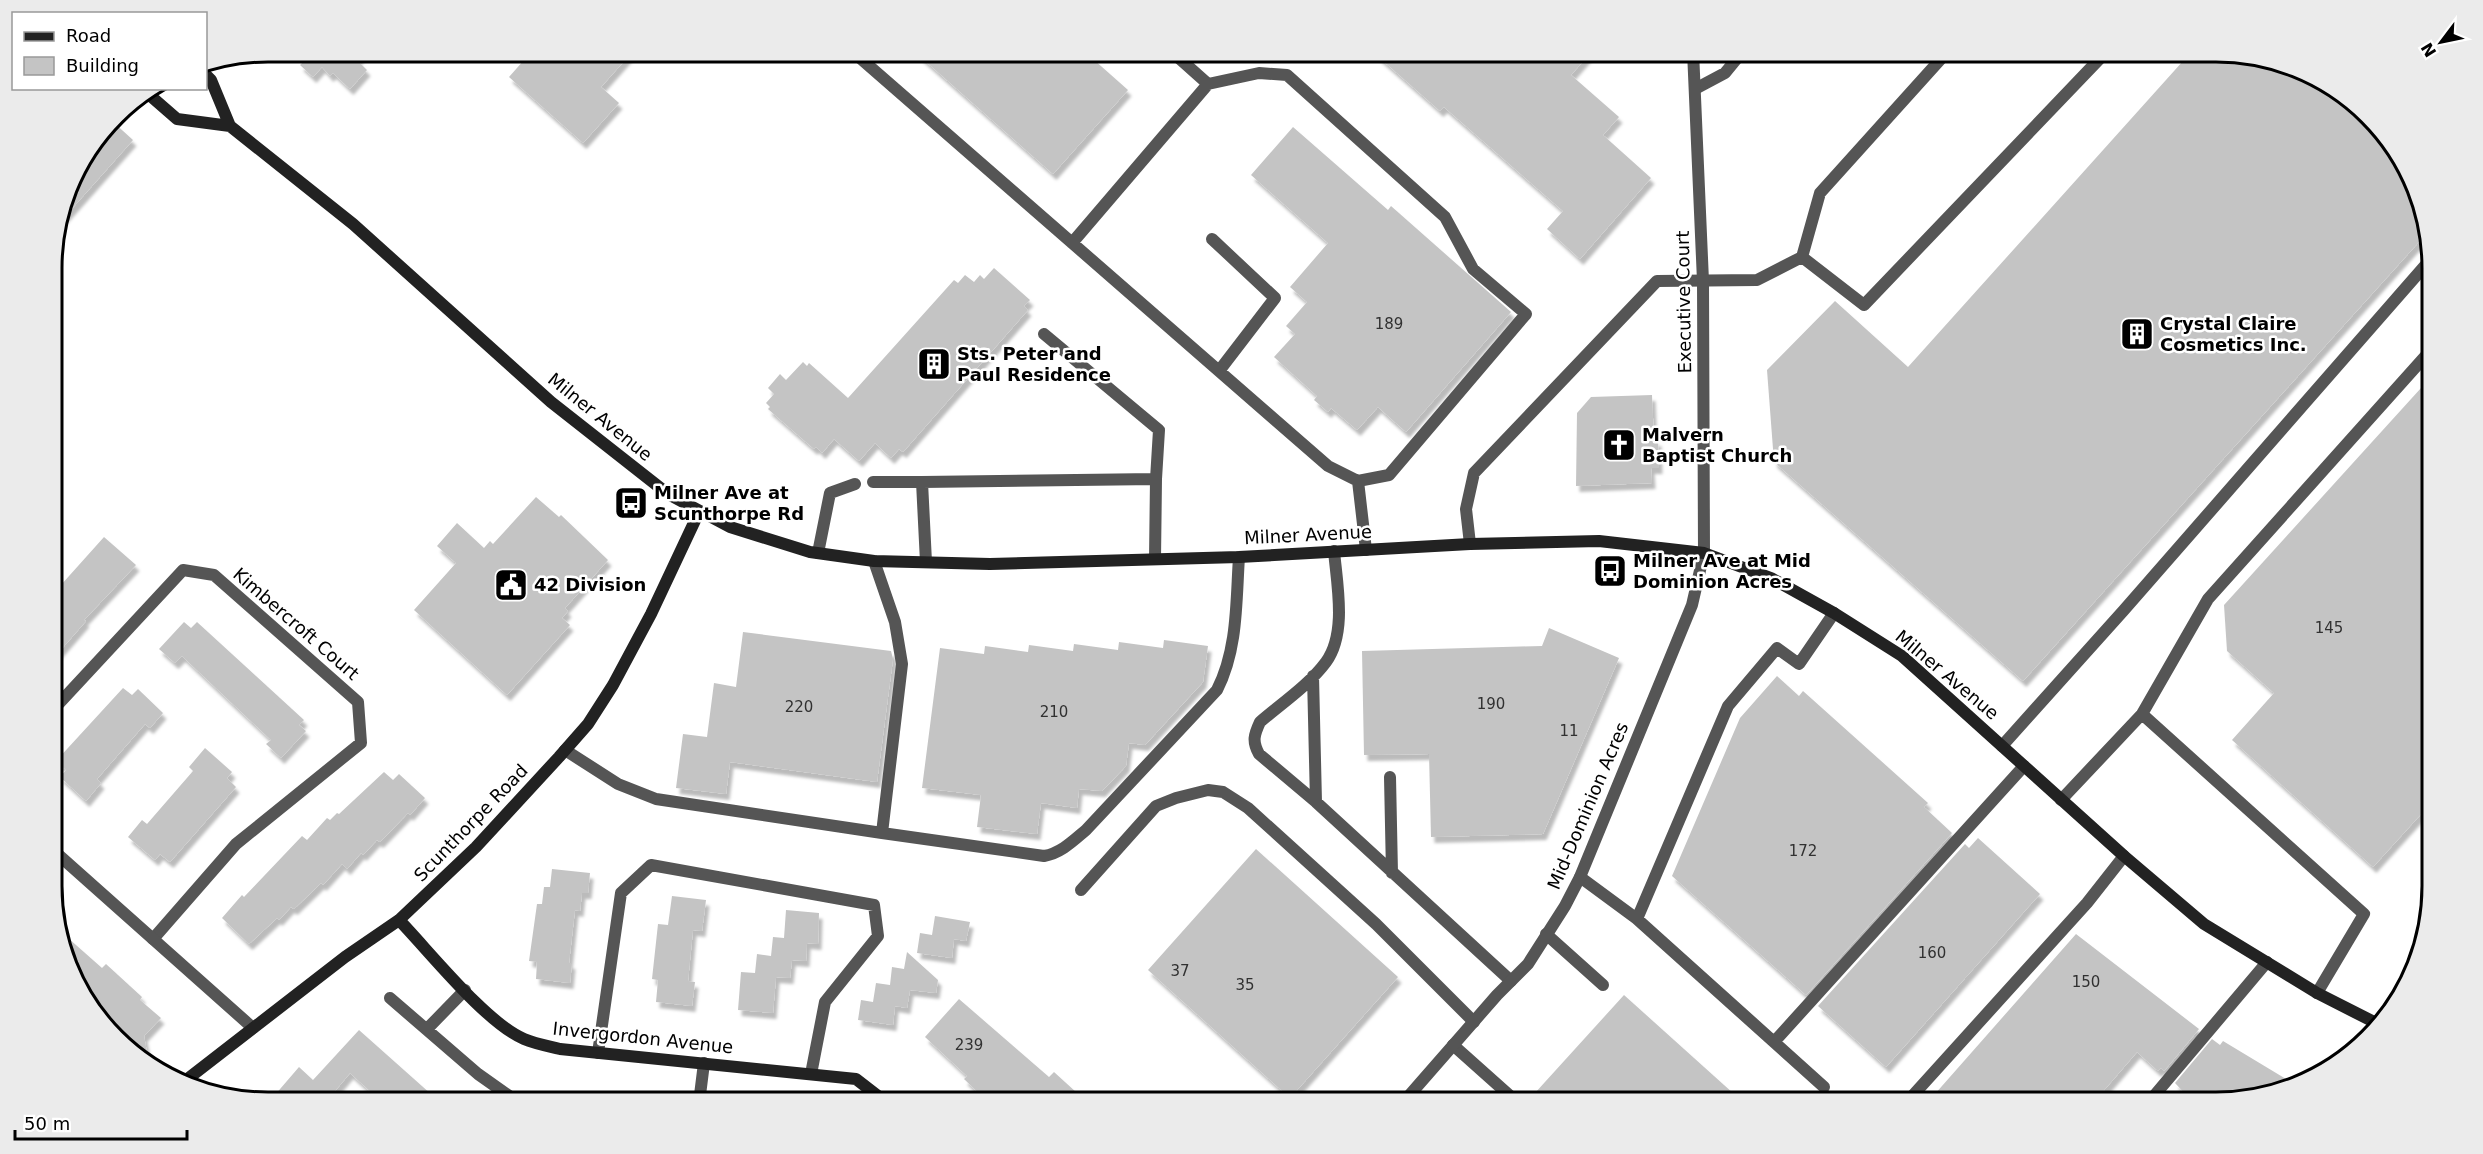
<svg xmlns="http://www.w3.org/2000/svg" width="2483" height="1154" font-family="'DejaVu Sans',sans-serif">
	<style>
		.building { fill: #c4c4c4; filter: url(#shadow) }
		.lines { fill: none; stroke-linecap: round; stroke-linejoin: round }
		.lane { stroke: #555; stroke-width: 12 }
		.street { stroke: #555; stroke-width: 12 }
		.secondary { stroke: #222; stroke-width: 12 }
		.labels { text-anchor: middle; stroke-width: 5; stroke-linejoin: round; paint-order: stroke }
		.number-label { font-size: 15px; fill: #313131 }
		.street-label { font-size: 18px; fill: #000; stroke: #fff }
		.poi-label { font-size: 18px; font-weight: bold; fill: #000; stroke: #fff; text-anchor: start }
		.rim { fill: none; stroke: #000; stroke-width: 3 }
	</style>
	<defs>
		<filter id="shadow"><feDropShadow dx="3.5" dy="6" stdDeviation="1.5" flood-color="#0004"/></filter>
	</defs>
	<rect width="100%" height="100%" fill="#fff"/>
	<path class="building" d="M304,51h61l-8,9 10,10 -17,19 -17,-16 -3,3 -8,-9 -9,10 -13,-12 9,-9z
		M532,51h101l-32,36 18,16 -36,40 -74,-66z
		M914,51h170l44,39 -75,84z
		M1372,51h220l-21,24 48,42 -16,18 48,43 -71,81 -33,-30 16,-18 -119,-104 -4,4z
		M2192,51h23l84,17 88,68 40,97 -404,448 -249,-219 -7,-92 68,-69 73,66z
		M112,121l21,19 -73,82 14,-50z
		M1293,127l95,83 3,-4 120,106 -105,120 -28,-25 -21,23 -26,-22 -3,4 -14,-12 3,-4 -43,-39 21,-23 -9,-8 21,-24 -17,-15 38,-44 -77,-68z
		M994,268l36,32 -6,6 4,4 -125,142 -4,-3 -8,9 -16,-15 -16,18 -25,-22 -12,14 -6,-6 -2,2 -46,-40 2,-2 -4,-4 8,-9 -6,-6 12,-14 6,6 17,-18 4,4 2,-3 39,35 106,-118 4,3 7,-8 9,7 6,-7 4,4z
		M2431,377l1,425 -59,65 -141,-127 42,-47 -47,-42 -3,-46z
		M1652,395l2,46 4,-1 1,28h-8l1,15 -76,3 1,-73 14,-16z
		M536,497l23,20 2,-2 47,45 -43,48 3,3 -6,7 8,7 -63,70 -93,-85 42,-47 -19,-17 20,-23 27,25 6,-7 3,3z
		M104,537l32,28 -52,55 2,1 -34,39v-65z
		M184,622l7,6 6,-6 107,98 -5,5 7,6 -25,27 -15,-14 5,-4 -89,-84 -7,7 -16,-14z
		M1549,628l70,30 -76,176 -112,3 -2,-83 -65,1 -2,-104 180,-5z
		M743,632l148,19 2,8 -16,123 -147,-20 -4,32 -50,-6 7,-54 24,3 7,-54 22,4z
		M1164,640l44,6 -5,36 -58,63 -16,-2 -3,23 -24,25 -23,-2 -2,19 -36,-5 -4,31 -60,-7 4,-32 -59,-7 18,-140 44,6 1,-8 43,6 1,-7 44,6 1,-7 44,6 1,-8 44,6z
		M1777,676l22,20 4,-5 125,112 -4,4 28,26 -146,162 -134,-119 68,-158z
		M123,688l9,7 6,-6 25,24 -13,15 -5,-4 -48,55 4,4 -15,18 -26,-24 6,-7 -10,-9z
		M205,748l27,24 -5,6 9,9 -66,75 -10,-8 -5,6 -27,-23 14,-17 5,4 46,-53 -4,-4z
		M384,772l9,8 6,-6 26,24 -15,17 -2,-2 -28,29 -3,-2 -14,15 -2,-2 -14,16 -5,-5 -19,21 -2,-2 -27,26 -3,-2 -12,13 -2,-2 -28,26 -27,-26 20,-23 2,2 58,-61 5,4 20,-22 3,2 7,-7 2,1z
		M1978,838l62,56 -154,173 -68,-61 147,-162 4,4z
		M1256,849l142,128 -108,121 -142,-128z
		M552,869l38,4 -2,20h-6l-2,18 -5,-1 -6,53h3l-2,20 -34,-4 1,-17 -8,-1 8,-57h5l2,-17h6z
		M672,896l34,4 -4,31 -9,-1 -5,51 7,1 -3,24 -36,-4 2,-22 -6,-1 6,-55 10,1z
		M786,910l33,3 -1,31 -11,-1 -1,18 -14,-1 -2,18 -14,-1 -3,36 -35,-3 3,-38 14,1 2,-19 14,2 2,-19 11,1z
		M935,916l35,6 -4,19 -12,-2 -2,19 -35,-5 3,-20 12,2z
		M59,930l43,38 4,-4 36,33 -2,3 21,18 -17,18 4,22 -56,-48z
		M2076,934l123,95 -35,42 -3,-3 -3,3 -21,-19 -44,51h-166z
		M907,952l31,28 -2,13 -26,-3 -3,18 -12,-2 -2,19 -35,-5 3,-20 12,2 3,-19 14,2 2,-18 12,2z
		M1624,995l120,108h-199l-10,-10z
		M959,999l90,78 5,-5 34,31h-99l-25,-24 3,-3 -42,-39z
		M359,1030l82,73h-58l-33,-30 -25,30h-57l31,-36 14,13z
		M2212,1039l8,6 3,-4 68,41 -62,21 -37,-2 -17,-18z"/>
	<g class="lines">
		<path class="lane" d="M852,51l476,415 30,15 8,69
			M1208,84l51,-11 28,2 158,142 28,52 53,45 -137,161 -31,6
			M1695,89l30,-16 18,-22
			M1212,239l63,59 -56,73
			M1072,243l136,-159 -37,-33
			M1802,257l18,-64 128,-142
			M873,482h49
			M1470,544l-4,-35 8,-36 183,-192 100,-1 45,-23 62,48 243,-254
			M1334,551c3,34 13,82 -8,111 -17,23 -44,41 -66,60 -6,13 -8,19 -1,32l57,48 195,179
			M818,553l12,-60 25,-9
			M1155,559l1,-80
			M926,562l-4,-80 234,-3 3,-49 -115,-96
			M1313,676l3,126
			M52,711l131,-141 31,5 144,127 3,41 -125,101 -83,95
			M2142,714l222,200 -47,79
			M2002,746l122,-136 306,-350
			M565,750l53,34 38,15 226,34 20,-169 -7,-42 -21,-61
			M1390,777l2,96
			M2061,800l81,-86 66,-115 222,-248
			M882,833l162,23c17,-3 29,-15 42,-26l131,-140c21,-41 19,-89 22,-133
			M1580,877l57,42 187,168
			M1081,890l75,-84 20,-8 32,-8 15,2 25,16 128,116 98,98
			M1637,919l91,-213 49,-58 22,16 35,-51
			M1546,934l57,51
			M390,998l88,76 41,29
			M427,1029l38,-39
			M1774,1042l250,-276
			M1453,1045l65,58
			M598,1053l23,-160 30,-28 223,40 4,31 -53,66 -14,72
			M699,1103l5,-40
			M1906,1103l181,-200 37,-47
			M2148,1103l119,-141"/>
		<path class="street" d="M53,850l200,178
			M1407,1098l90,-103 31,-31 37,-58 15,-29 112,-272 12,-52 -1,-272 -10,-230"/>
		<path class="secondary" d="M206,75l5,5 19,46 123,98 198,178 117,92 62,33 80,25 64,9 116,3 249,-7 231,-13 129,-3 105,12 67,25 63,35 68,43 222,200 80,68 113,69 63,32
			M146,92l31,27 53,7
			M399,920c30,31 87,103 125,119 12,5 24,7 36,10l296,30 31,24
			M181,1084l164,-127 54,-37 77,-73 83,-90 29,-33 25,-39 38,-71 48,-102"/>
	</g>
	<defs>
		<symbol id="building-square" viewBox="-11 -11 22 22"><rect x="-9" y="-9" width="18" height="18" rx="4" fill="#000" stroke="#fff"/><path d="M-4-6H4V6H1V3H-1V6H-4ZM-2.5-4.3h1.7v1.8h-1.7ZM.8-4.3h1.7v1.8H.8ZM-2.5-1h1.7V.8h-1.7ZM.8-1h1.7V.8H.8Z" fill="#fff"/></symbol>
		<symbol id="church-square" viewBox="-11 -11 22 22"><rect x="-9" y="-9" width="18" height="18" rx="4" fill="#000" stroke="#fff"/><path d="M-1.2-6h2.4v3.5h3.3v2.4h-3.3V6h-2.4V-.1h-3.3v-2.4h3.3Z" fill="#fff"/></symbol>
		<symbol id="bus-square" viewBox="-11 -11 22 22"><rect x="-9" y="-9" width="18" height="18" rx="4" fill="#000" stroke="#fff"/><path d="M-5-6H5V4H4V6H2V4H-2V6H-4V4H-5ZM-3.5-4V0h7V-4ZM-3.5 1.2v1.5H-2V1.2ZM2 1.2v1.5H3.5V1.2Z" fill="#fff"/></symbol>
		<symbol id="civic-square" viewBox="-11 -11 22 22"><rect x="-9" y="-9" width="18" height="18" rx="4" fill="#000" stroke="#fff"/><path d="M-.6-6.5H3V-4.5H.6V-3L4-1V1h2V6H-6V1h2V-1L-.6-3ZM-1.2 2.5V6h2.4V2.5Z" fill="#fff"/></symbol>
	</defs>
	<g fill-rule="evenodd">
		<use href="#building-square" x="2118" y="315" width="38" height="38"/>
		<use href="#building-square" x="915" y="345" width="38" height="38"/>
		<use href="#church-square" x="1600" y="426" width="38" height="38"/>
		<use href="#bus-square" x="612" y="484" width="38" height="38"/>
		<use href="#bus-square" x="1591" y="552" width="38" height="38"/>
		<use href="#civic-square" x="492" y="566" width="38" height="38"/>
	</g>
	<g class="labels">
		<g class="number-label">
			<text x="1389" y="329">189</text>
			<text x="2329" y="633">145</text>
			<text x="1491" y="709">190</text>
			<text x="799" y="712">220</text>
			<text x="1054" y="717">210</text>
			<text x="1569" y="736">11</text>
			<text x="1803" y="856">172</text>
			<text x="1932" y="958">160</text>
			<text x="1180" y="976">37</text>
			<text x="2086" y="987">150</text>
			<text x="1245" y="990">35</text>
			<text x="969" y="1050">239</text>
		</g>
		<g class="street-label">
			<text transform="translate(1684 302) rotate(-91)" y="6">Executive Court</text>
			<text transform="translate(600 417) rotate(39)" y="6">Milner Avenue</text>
			<text transform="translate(1308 535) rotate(-3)" y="6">Milner Avenue</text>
			<text transform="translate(296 624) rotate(41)" y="6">Kimbercroft Court</text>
			<text transform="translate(1947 675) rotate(40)" y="6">Milner Avenue</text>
			<text transform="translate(1588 806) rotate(-67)" y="6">Mid-Dominion Acres</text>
			<text transform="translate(471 823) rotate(-46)" y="6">Scunthorpe Road</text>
			<text transform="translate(643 1038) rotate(6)" y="6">Invergordon Avenue</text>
		</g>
		<g class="poi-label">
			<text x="2160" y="330">Crystal Claire<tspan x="2160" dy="21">Cosmetics Inc.</tspan></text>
			<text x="957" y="360">Sts. Peter and<tspan x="957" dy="21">Paul Residence</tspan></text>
			<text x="1642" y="441">Malvern<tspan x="1642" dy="21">Baptist Church</tspan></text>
			<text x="654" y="499">Milner Ave at<tspan x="654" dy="21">Scunthorpe Rd</tspan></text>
			<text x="1633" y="567">Milner Ave at Mid<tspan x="1633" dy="21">Dominion Acres</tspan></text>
			<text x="534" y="591">42 Division</text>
		</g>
	</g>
	<path d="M0 0H2483V1154H0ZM268 62H2216A206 206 0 0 1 2422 268V886A206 206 0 0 1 2216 1092H268A206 206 0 0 1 62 886V268A206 206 0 0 1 268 62Z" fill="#ebebeb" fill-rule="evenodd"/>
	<path class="rim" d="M268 62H2216A206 206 0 0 1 2422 268V886A206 206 0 0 1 2216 1092H268A206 206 0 0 1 62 886V268A206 206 0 0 1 268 62Z"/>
	<rect x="12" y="12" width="195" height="78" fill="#ffffff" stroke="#999999" stroke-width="1.5"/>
	<rect x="24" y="32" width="30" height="9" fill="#222222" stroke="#999999" stroke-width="1.5"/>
	<text x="66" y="42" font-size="18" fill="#000000">Road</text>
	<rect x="24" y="57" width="30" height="18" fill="#c4c4c4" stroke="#999999" stroke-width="1.5"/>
	<text x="66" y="72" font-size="18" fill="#000000">Building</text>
	<g transform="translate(2441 42) rotate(238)" stroke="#ffffff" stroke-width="4.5" paint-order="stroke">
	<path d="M0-4.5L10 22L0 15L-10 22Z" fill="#000000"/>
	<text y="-9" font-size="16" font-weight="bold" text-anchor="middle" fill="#000000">N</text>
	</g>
	<path d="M15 1130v9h172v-9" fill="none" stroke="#000000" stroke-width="3"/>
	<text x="24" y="1130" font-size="18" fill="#000000" stroke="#ffffff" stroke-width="4.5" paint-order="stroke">50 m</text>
</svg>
